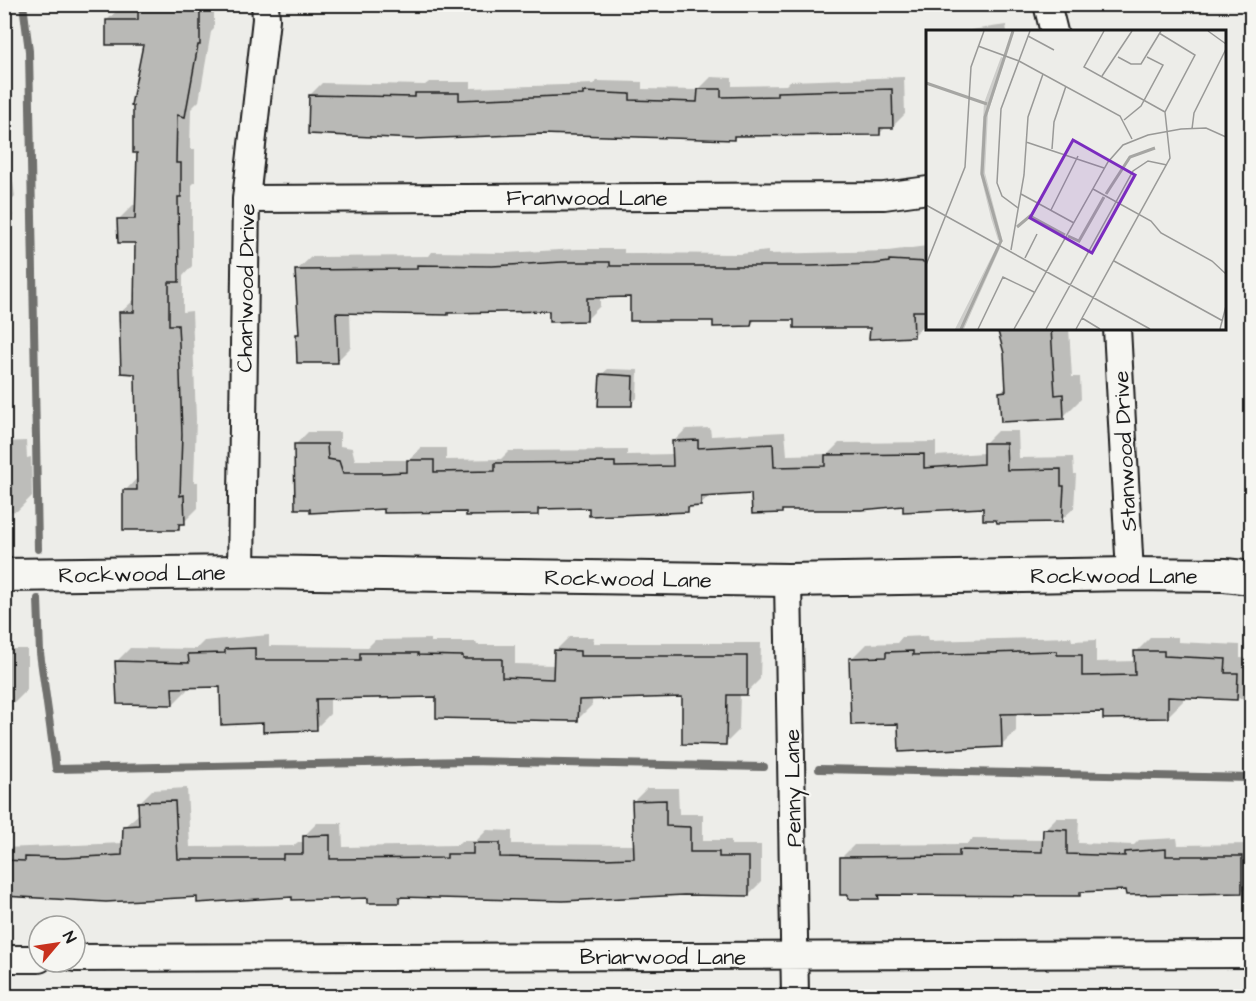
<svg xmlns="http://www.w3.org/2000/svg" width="1256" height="1001" font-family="'Architects Daughter',sans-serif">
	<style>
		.shadow { fill: #0003 }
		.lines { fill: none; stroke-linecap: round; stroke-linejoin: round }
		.stream { stroke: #6f6f6d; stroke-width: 8 }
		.building { fill: #b9b9b6; stroke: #1c1c1c; stroke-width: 1.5 }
		.minor-casing { stroke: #1c1c1c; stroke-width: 30 }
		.tertiary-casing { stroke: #1c1c1c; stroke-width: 36 }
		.minor { stroke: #f6f6f2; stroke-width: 26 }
		.tertiary { stroke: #f6f6f2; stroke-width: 32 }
		.labels { text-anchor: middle; stroke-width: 4.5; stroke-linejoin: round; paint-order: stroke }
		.street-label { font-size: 22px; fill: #1c1c1c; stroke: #f6f6f2 }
		.inset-river { fill: none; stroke: #a6a6a3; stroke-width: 3 }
		.inset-road { fill: none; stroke: #999997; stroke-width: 1.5 }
		.view { fill: #7b2cbf; fill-opacity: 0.15; stroke: #7b2cbf; stroke-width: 3 }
		.inset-edge { fill: none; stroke: #1c1c1c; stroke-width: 3 }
	</style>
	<rect width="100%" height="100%" fill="#edede9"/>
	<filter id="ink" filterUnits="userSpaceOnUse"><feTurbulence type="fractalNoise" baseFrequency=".0167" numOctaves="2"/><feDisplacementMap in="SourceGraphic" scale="12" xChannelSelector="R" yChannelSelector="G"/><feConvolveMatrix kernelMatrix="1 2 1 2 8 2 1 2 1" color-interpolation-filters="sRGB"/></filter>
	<g filter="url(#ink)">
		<path class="shadow" d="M140,4h74v25l-3,3 -12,69 -8,8 -1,40h5v33l-3,3v81l-9,10v36l9,-1 4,108 -2,63h4v26l-20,20 -53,-37 13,-14 -2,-104 -16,-60 15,-14 1,-57 -17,-23 14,-14h4l8,-161 -38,-24 15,-14z
			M918,4h36l-35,8z
			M1006,25l1,7h-38l2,-2z
			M711,77l21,1v8l54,-1 4,-4 114,-4 1,37 -12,12h-6l-7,7 -143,2 -4,4 -423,-44 12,-12 103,2 4,-3h42v6l123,-4 3,-3 45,1v7l56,1z
			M9,149l6,48 -9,9 7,9 -9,19v-84z
			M927,246v76l-14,14 -42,-10 -76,-8 -39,1 -5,6 -37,-6 -83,-24 -31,1v10l-14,14 -36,-11 -200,3 1,35 -14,14 -40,-26 4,-3 -4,-62 14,-13 118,-1 3,-4 74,1 71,-4h47v4l116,1 28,-3v3l120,-3z
			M999,328h70l3,49h8l1,22 -18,18 -62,-25 6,-6 -2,-34z
			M608,369l30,1 -1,28 -6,6 -29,-30z
			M710,428l1,8 74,-4 2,23 41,-1 11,-11 97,-1v14l48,-3v-9l13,-13h21l1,27 54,-1 1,17h2l-2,34 -13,12 -77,-14 -80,-2 -120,5 -3,2 -28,-18 -43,2 -9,10h-8l-5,5 -97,-4 -48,2 -5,5 -153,-5 -90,-63 13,-13h32v14l12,2 3,12h54l12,-12h25v12l55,-1 8,-8 118,-1v5l47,-1 -1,-12 13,-13z
			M26,441l1,17 4,-1 1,39 -15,15 -13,1v-70z
			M269,635v11l99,1 7,-7 56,-1v3h45l1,3h38v19l40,1v-14l14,-14h25l-1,6h168l-1,36 -14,14h-6l-1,37 -14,14 -41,-49 -92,3v7l-14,14 -140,-24 -108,2v17l-14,14 -51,-6 -44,-37 -35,1 1,4 -14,14 -57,-42 14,-14 66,1 8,-8z
			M927,636l1,5 143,-4 1,4 24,-1v22l40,-1v-9l15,-15h27v5l62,3v13l12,1v40l-69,-3v5l-15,15 -64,-6 -88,2v19l-15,15 -102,-24 -48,-63 15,-15 31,-1 5,-6z
			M4,649h23v41l-12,12h-11z
			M187,788l3,59 103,-1 5,-4h7l-1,-6 13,-13h25l1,24 114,-2 4,-4h15l11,-11 25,1v13l123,1 -1,-44 13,-13h31l1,26h24v26h28v5h30v37l-13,13 -344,1 -5,5 -29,-4 -361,-2 -5,4v-51l120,-5 1,-17 15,-13 -1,-10 13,-13z
			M1056,818h23l-1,25 56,2 5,-5 38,-2 1,7 74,-1v38l-10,10 -115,-4 -44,3 -4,3h-197l-4,3 -37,-39 13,-13 113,-1 6,-5 71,1v-10z"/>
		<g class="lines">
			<path class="stream" d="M23,4l6,47 9,498
				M38,599l2,54 16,116 412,-8 296,6
				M819,769l433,9"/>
		</g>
		<path class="building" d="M138,4h62v41h-2l-13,72 -8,-2 -1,48h5v34h-3l1,85h-10v43h9l1,19 3,90 -2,62 4,-1 1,29h-6v6h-56v-40h14l-2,-116 -14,-1 -2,-61h15l1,-69h-17l-1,-24h18l2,-66h-4v-47l-2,-1 12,-60h-37v-25h32z
			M698,89h23v8l56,-1v-4l115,-3 1,39h-13v7l-146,1v4l-192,-6 -127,5 -107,-5 1,-39 106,2v-4h44v7l124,-5v-3l47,2v6l67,2z
			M889,260l38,2v49h-14l1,26 -45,2 1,-11h-76v-8h-42l-1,6 -38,1v-6h-83v-24l-43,1v23l-38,1v-11l-101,2v2l-112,-2 2,50h-41l-1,-29h3l-4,-64 122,-1v-4l75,1 70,-4h48v4h200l64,-2 15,-2z
			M997,328h54l4,67 8,-1 1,25 -63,3 -2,-30 7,-1 -2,-38z
			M600,374l33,2 -1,30h-34z
			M698,440v8l75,-4 1,23 51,-1v-11l99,-1v14l59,-4v-21h23l1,27 54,-1v17h3l-2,36 -65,1 -1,-3h-13v-12l-80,4v-6l-42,4h-79v3l-30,1 -1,-20 -50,3v9l-13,1v5l-71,3 -28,1v-8l-51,1v6l-72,1v-4l-82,1v-4l-74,4v-4h-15l-1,-65h33l1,15 11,2 4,12h40l24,-1v-12h27v12l61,-1v-8l120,-1v5l58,-1 -1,-25z
			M255,648v12h105v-7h58v2l45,1v3h39v18l51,2 1,-29 26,1v5h167v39h-20l-1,50 -44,-1v-47l-103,3 -1,21h-8l-134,-3v-21l-120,2 1,31 -54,2v-9l-42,2 -1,-38 -48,1 1,17 -56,-1 -2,-43 74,2 -1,-9 37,-1v-4z
			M913,651v4l144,-4v4h25v21l53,-1 -1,-24h30v5l62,3 -1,14h13l-1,27 -69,-3v21l-65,1v-7l-102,2 1,33 -103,5 -1,-28 -47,1 -2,-67 37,-1v-5z
			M666,800v26l24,1v25h29v5h30v39l-65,-1 -121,6 -164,-4v6h-31v-5l-76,2v-3l-95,6v-6l-91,5 -102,-6v-36l21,1v-4l39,1 58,-3 1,-29 16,-1 -1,-23 37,-1 3,58h105v-5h20v-18l27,-1v24l117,-1v-4h26v-11h27v14l104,2 30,-1 -2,-57z
			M1043,829l24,1v24l58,2v-4l41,-3v7h76v37l-116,2 -1,-5 -45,2v4l-202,-1 1,4h-31v-4h-8v-38l119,-1v-6l83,2z"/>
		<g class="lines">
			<defs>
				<path id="minor" d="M1047,4l7,28
					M246,199l638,-3 44,-6
					M1117,328l13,246
					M241,572l5,-373 20,-180 -1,-15
					M788,580l7,416
					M75,958l1177,-4
					M4,959h35"/>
				<path id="tertiary" d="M4,575l237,-3 547,8 342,-6 95,1 27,3"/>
			</defs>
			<use href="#minor" class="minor-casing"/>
			<use href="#tertiary" class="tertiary-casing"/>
			<use href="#minor" class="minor"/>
			<use href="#tertiary" class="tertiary"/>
		</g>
	</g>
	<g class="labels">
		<g class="street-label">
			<text x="587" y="205">Franwood Lane</text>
			<text transform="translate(245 288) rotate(-89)" y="8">Charlwood Drive</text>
			<text transform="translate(1124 451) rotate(-93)" y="8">Stanwood Drive</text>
			<text transform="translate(142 573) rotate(-1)" y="8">Rockwood Lane</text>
			<text x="1114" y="583">Rockwood Lane</text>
			<text transform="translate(628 578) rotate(1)" y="8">Rockwood Lane</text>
			<text transform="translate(792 788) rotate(-91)" y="8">Penny Lane</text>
			<text x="663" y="964">Briarwood Lane</text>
		</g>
	</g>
	<g transform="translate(926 30)">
		<rect width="300" height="300" fill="#edede9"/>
		<path d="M75,27l4,2 -17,54 -3,60 18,69 -5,-2 -7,-22 -11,-45 4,-70zM71,216l3,2 -36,81h-9z" fill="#cececb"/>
		<path class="inset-river" d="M0,53l61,21M180,164l24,-37 25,-9M91,197l13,-11 35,19M142,206l11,5 25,-44M35,299l40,-88 -19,-67 3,-57 28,-86"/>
		<path class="inset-road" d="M178,1l-20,36 81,45M282,1l18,13M102,6l26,14M52,16l41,15 101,55 12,23M192,27l13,7h10l20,-33M176,46l30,-45M198,90l17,-14 22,-41 -16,-8M266,99l2,-16 32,-64M100,112l78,26M126,119l2,-27 12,-36M167,159l58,32 10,12 51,28 14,13M95,164l53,29M0,175l224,124M92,178l-16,-12 -5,-13 4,-74 29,-78M125,180l27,-54M85,220l13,-75 4,-58 15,-43M99,228l12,-24M188,231l109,60M0,235l39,-98 6,-100 13,-36M156,288l18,11M52,299l25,-52 31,15M88,299l94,-167 15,-17 25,-10 33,-6 25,-1 20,9M120,299l87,-158 15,-10 19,4M150,299l94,-171 -5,-46 30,-57 -36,-22M294,299l6,-23"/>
		<path class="view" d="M147,110l62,35 -43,78 -62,-35z"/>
		<rect width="300" height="300" class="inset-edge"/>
	</g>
	<rect width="1256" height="1001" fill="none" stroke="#f6f6f2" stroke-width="24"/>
	<rect x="12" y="12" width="1232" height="977" fill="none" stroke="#1c1c1c" stroke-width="2" filter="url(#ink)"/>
	<g transform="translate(57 944) rotate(61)"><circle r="28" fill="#f6f6f2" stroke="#9f9f9c" stroke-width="1.5"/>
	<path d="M0-4.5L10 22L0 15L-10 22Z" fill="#c8321e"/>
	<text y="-9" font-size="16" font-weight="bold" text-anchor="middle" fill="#1c1c1c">N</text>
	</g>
</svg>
